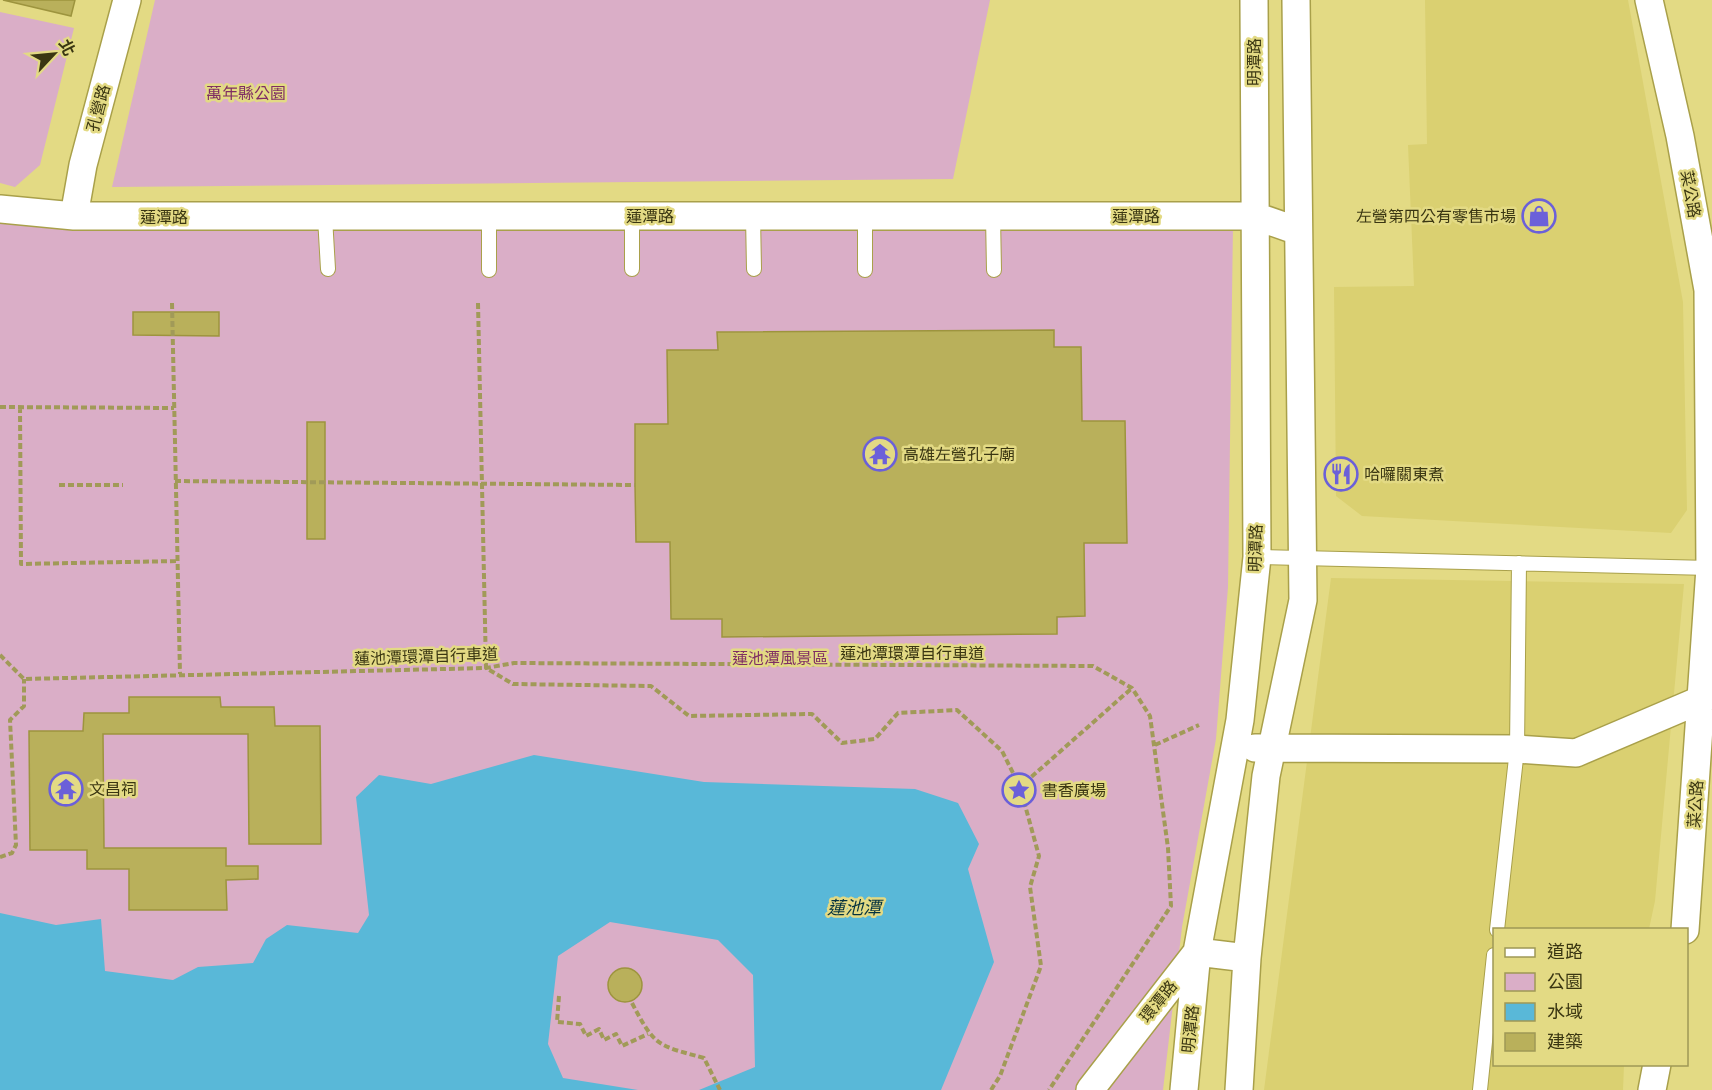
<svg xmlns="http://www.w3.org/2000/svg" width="1712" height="1090" font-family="Poppins,'Noto Sans TC',sans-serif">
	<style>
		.built { fill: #dad071 }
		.green { fill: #daaec7 }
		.water { fill: #59b8d8 }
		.building { fill: #b9b05b; stroke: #9d943e; stroke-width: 1.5 }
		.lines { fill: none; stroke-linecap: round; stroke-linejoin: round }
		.service-casing { stroke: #a9a04a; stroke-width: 16 }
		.minor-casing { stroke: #a9a04a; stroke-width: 30 }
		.path { stroke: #a19a58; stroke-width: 4; stroke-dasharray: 6 3; stroke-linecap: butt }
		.service { stroke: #fff; stroke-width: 14 }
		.minor { stroke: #fff; stroke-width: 27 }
		.labels { text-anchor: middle; stroke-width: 5; stroke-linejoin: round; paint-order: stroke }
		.street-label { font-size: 16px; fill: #3a3612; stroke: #e3da84 }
		.park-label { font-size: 16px; fill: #7f2d63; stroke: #e3da84 }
		.poi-label { font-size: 16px; fill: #3a3612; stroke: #e3da84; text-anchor: start }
		.water-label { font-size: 18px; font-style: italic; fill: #04323f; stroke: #e3da84 }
	</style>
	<rect width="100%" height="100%" fill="#e3da84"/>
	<path class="built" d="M1425,0h203l55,302 4,208 -16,23 -309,-17 -26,-20 -2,-209 80,-1 -6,-141 19,-1z
		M1331,578l353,6 -29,317 -6,28 -155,1v134l130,1 -1,25h-359z"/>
	<path class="green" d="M155,0h835l-37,179 -841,8z
		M0,12l74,16 -34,137 -25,22 -15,-4z
		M0,219l27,7 1206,-1 -5,362 -12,152 -34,188 -19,163h-1163z"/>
	<path class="water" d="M534,755l170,27 211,7 43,14 21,41 -11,25 26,93 -53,128h-242l56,-23 -2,-92 -35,-35 -108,-18 -52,34 -10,88 15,34 75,12h-638v-177l56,12 45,-6 4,52 68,9 25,-13 55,-4 13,-24 21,-14 71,8 11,-18 -13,-118 23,-22 52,9z"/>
	<path class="building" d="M3,0h72l-4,16z
		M133,312h86v24l-86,-1z
		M1054,330v17h27l1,74h43l2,122h-43l1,73 -28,1v17l-335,3v-18h-51l-1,-77h-34l-1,-57v-61h33l-1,-74h51l-1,-18z
		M307,422h18v117h-18z
		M129,697h91l1,10h53l1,19h45l1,118h-72l-1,-110h-145l1,114h122v18h32v13l-32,1 1,30h-98v-41h-42v-19h-57l-1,-119h54l1,-18h45z
		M608 985a17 17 0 1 1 34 0a17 17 0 1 1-34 0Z"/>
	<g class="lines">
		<defs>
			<path id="service" d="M753,216l1,53
				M865,216v54
				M993,216l1,54
				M325,217l3,52
				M632,217v52
				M489,270v-54
				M1257,557l453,11
				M1497,930l20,-181 2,-186
				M1480,1090l14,-135"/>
			<path id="minor" d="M1649,0l31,136 28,154 2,278 -25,362
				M0,209l74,7h1181l43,15
				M74,216l9,-51 44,-165
				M1255,748l262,1 59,4 136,-58
				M1197,952l50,6
				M1090,1090l107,-138
				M1184,1090l13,-138 43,-232 17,-163 -3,-557
				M1239,1090l8,-132 19,-182 37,-176 -7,-600
				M1652,1090l5,-26"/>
		</defs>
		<use href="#service" class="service-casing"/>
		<use href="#minor" class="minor-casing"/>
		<path class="path" d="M172,303l8,371
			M478,303l8,365 27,16 138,2 38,30 123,-2 30,29 33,-4 23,-26 59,-3 45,41 18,36
			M0,407l174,1
			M20,407l1,157 157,-3
			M175,481l460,4
			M59,485h64
			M0,655l24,24 462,-11 28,-5 579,3 39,22 18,28 18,132 3,58 -122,184
			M1155,745l44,-20
			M0,857l12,-4 4,-8 -6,-125 14,-14v-27
			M559,996l-2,26 23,2 6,12 13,-7 5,11 12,-6 6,12 26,-12
			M632,1003c23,44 25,42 72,55l16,32
			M991,1090l9,-14 41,-110 -11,-79 9,-31 -19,-69 112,-99"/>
		<use href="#service" class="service"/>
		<use href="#minor" class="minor"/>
	</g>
	<defs>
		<symbol id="shop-ring" viewBox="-11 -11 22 22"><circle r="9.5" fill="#e3da84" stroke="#6b60d9" stroke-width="1.5"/><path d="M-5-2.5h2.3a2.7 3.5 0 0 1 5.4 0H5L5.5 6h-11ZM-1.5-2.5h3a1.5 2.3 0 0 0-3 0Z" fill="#6b60d9"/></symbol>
		<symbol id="temple-ring" viewBox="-11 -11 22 22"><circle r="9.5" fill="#e3da84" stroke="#6b60d9" stroke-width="1.5"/><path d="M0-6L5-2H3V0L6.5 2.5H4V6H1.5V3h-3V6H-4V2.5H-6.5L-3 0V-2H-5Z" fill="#6b60d9"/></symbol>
		<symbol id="restaurant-ring" viewBox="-11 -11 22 22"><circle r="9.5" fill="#e3da84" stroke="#6b60d9" stroke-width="1.5"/><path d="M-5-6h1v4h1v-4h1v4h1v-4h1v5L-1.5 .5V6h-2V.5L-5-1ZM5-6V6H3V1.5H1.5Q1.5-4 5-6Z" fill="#6b60d9"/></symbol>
		<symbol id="sight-ring" viewBox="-11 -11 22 22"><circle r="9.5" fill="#e3da84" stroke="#6b60d9" stroke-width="1.5"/><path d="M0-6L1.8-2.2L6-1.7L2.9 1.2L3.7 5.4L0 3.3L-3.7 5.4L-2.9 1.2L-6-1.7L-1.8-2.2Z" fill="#6b60d9"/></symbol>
	</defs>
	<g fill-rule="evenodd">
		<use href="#shop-ring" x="1520" y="197" width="38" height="38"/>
		<use href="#temple-ring" x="861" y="435" width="38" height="38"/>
		<use href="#restaurant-ring" x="1322" y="455" width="38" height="38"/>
		<use href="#temple-ring" x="47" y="770" width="38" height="38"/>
		<use href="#sight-ring" x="1000" y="771" width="38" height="38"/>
	</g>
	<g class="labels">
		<g class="street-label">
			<text transform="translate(1254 62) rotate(-90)" y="6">明潭路</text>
			<text transform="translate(98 108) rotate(-75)" y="6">孔營路</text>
			<text transform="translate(1691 194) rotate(80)" y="6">菜公路</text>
			<text x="650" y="222">蓮潭路</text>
			<text x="1136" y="222">蓮潭路</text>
			<text x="164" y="223">蓮潭路</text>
			<text transform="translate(1255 548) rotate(-88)" y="6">明潭路</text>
			<text x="912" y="659">蓮池潭環潭自行車道</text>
			<text transform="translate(426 656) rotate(-2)" y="6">蓮池潭環潭自行車道</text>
			<text transform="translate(1695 804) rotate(-86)" y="6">菜公路</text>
			<text transform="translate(1158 1001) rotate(-51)" y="6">環潭路</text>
			<text transform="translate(1190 1029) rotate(-84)" y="6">明潭路</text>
		</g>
		<g class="park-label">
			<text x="246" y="99">萬年縣公園</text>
			<text x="780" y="664">蓮池潭風景區</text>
		</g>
		<g class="poi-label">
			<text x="1516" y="222" text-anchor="end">左營第四公有零售市場</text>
			<text x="903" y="460">高雄左營孔子廟</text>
			<text x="1364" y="480">哈囉關東煮</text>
			<text x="89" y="795">文昌祠</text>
			<text x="1042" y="796">書香廣場</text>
		</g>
		<g class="water-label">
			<text x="854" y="914">蓮池潭</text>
		</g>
	</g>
	<rect x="1493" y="928" width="195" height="138" fill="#e3da84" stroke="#9f9856" stroke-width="1.5"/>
	<rect x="1505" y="948" width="30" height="9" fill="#ffffff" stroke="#9f9856" stroke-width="1.5"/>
	<text x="1547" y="958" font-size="18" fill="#3a3612">道路</text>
	<rect x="1505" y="973" width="30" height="18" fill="#daaec7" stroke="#9f9856" stroke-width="1.5"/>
	<text x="1547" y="988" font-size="18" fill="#3a3612">公園</text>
	<rect x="1505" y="1003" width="30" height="18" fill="#59b8d8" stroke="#9f9856" stroke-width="1.5"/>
	<text x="1547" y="1018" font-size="18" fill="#3a3612">水域</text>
	<rect x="1505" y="1033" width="30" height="18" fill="#b9b05b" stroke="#9f9856" stroke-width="1.5"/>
	<text x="1547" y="1048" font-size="18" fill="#3a3612">建築</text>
	<g transform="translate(54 54) rotate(64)" stroke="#e3da84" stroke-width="4.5" paint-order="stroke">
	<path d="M0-4.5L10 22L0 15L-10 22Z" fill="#3a3612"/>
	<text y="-9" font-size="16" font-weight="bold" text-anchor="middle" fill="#3a3612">北</text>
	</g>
</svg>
